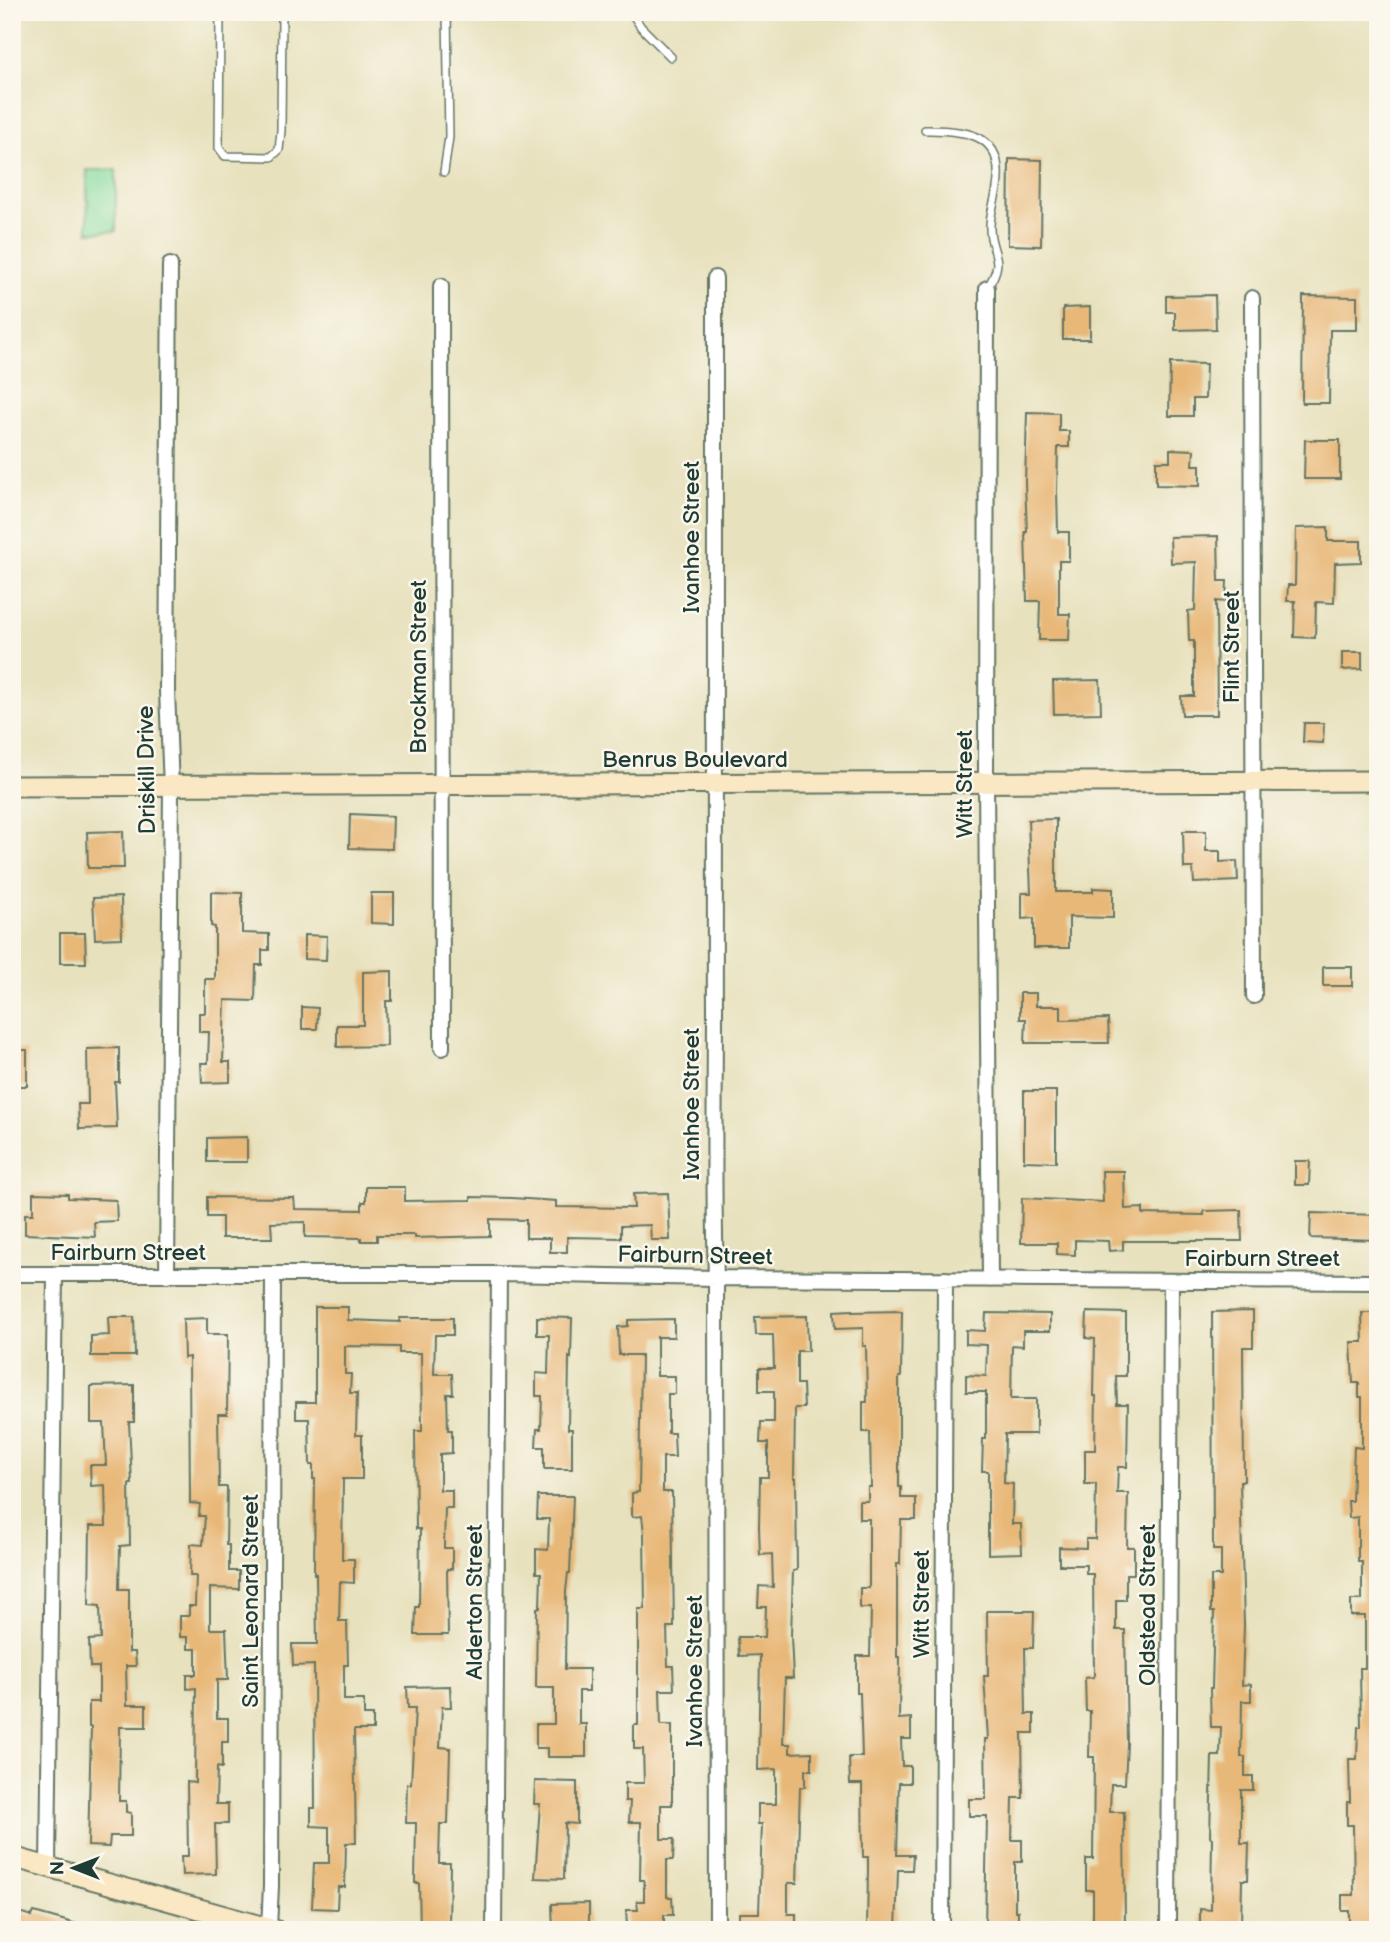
<svg xmlns="http://www.w3.org/2000/svg" width="1390" height="1942" font-family="'Balsamiq Sans',sans-serif">
	<style>
		.green { fill: #86dc9f; stroke: #528c6a; stroke-width: 2 }
		.building { fill: #e8b878 }
		.lines { fill: none; stroke-linecap: round; stroke-linejoin: round }
		.lane-casing { stroke: #657664; stroke-width: 10 }
		.street-casing { stroke: #657664; stroke-width: 18 }
		.secondary-casing { stroke: #657664; stroke-width: 23 }
		.lane { stroke: #fff; stroke-width: 7 }
		.street { stroke: #fff; stroke-width: 14 }
		.secondary { stroke: #fae7c3; stroke-width: 19 }
		.labels { text-anchor: middle; stroke-width: 5; stroke-linejoin: round; paint-order: stroke }
		.street-label { font-size: 23px; fill: #1f3d34; stroke: #fbf7ec }
	</style>
	<rect width="100%" height="100%" fill="#fbf7ec"/>
	<filter id="ink" filterUnits="userSpaceOnUse"><feTurbulence type="fractalNoise" baseFrequency=".0143" numOctaves="2"/><feDisplacementMap in="SourceGraphic" scale="14" xChannelSelector="R" yChannelSelector="G"/><feConvolveMatrix kernelMatrix="1 2 1 2 8 2 1 2 1" color-interpolation-filters="sRGB"/></filter>
	<filter id="wash" filterUnits="userSpaceOnUse"><feTurbulence type="fractalNoise" baseFrequency=".00686" numOctaves="4" result="noise"/><feDisplacementMap in="SourceGraphic" scale="28" xChannelSelector="R" yChannelSelector="G"/><feGaussianBlur stdDeviation="1.57" result="paint"/><feColorMatrix in="noise" values="0 0 0 0 0 0 0 0 0 0 0 0 0 0 0 0 0 1.4 0 .05"/><feComposite in="paint" operator="in"/></filter>
	<g filter="url(#wash)">
		<rect width="100%" height="100%" fill="#e7e1bd"/>
		<path class="green" d="M87,170h29v61l-28,1z"/>
		<g id="blocks">
			<path class="building" d="M1009,159l33,1 -1,86 -33,-1z
				M1215,295l1,34 -41,1v-18h-9v-16z
				M1303,296l54,1v33h-27l-1,73h-27z
				M1090,307v32h-27v-31z
				M1170,363l36,1 -1,35h-12v17h-24z
				M1027,412l32,1v18h10v16h-11l-1,44 1,41h11v29h-10v53h11l-1,26h-30l1,-39h-13l-2,-69h2l-2,-49z
				M1305,440h35v39h-36z
				M1170,449l24,1 -1,15h7v21l-44,-1v-24h14z
				M1328,527v14h33v21l-26,1 -1,40 -18,-1 -1,36 -21,-1 1,-36h-8l1,-16h7l1,-57z
				M1218,536l1,45h8l-1,21 -10,-1 1,114h-35l-1,-19h13v-55h-5l-1,-30 7,-1 1,-48 -25,1 -1,-26z
				M1342,652h20v17l-20,1z
				M1100,680l1,33 -47,1 -1,-33z
				M1304,723h20l-1,20 -20,-1z
				M350,814l43,2 -1,33 -43,-1z
				M1056,819v73h37v-4l20,1v29l-44,-1v31h-35v-30l-12,1v-26h9l-3,-73z
				M123,831l1,37h-36l-1,-36z
				M1183,831h23v20h14v11l17,-1 1,20 -44,2 -1,-15h-9z
				M211,892l31,1v40l27,1v16h-7v15h-6l-1,36 -30,-1 -2,62h7v20l-28,1 -1,-20h7l1,-31h-10v-19h6v-34h10v-52l-4,-1z
				M371,893h23v31l-23,-1z
				M121,897l1,41 -27,1 -2,-41z
				M60,933h25l1,30h-26z
				M304,935l23,1 -1,24 -22,-1z
				M1323,967h29v19h-29z
				M392,971v30h-6l1,45 -50,1v-22h26v-53z
				M1020,993h16v13h25v14l47,-1 1,24h-84l1,-24h-6z
				M302,1007l16,1 -1,21h-15z
				M119,1048v34h-4l2,46 -38,1 -1,-25h10l-1,-55z
				M12,1050h15v36h-15z
				M1024,1091h32v71l-32,-1z
				M247,1137v25h-40v-24z
				M1295,1161h15l-1,24h-14z
				M1102,1171h22l1,38 18,-1v6l61,1v-4l37,-1 1,31h-119v9l-14,1 -1,-10 -33,-1v15l-18,-1v-11h-36l1,-45 81,4z
				M366,1187h39v14l66,-1v-3l41,1 44,3v6l78,1 -1,-14 35,-1 2,47h-19l-1,-15 -29,1v12l-54,-1v15h-17v-14h-24v-18l-36,-1v17l-75,2v-3h-38v6h-16v-3l-56,-1v-15l-34,1 1,15h-50v-21h-15v-20l87,1 1,11 67,1v-8h4z
				M33,1193l35,1v4l48,2 1,21 -23,1 1,15 -70,-3v-20h8z
				M1311,1213l67,2v25l-68,-2z
				M315,1307h33v13l52,2v-4h53v17h-18l-1,39h18l1,20h-6l1,36h4v23l-12,1v36h12v18h-7l-1,40h8v21h-5l1,66h-33l1,-28h3l1,-78h-4l-1,-98h7l-1,-78h-22v-6l-54,-1v28h6l-1,19h7l-1,42h6v44h-19l-1,80h12v24l-14,-1 -1,39h8l1,44h-4v35h20v15h9v15h-19l2,113h-10l-1,44h-7l-1,22 -25,-1 2,-45h15v-36l-18,-1v-18h4l-1,-143 -21,1 -1,-22h25l-1,-70h-2l1,-95h-2v-14h-3l-1,-46h-13v-17h19z
				M852,1310v2l50,-1 -1,66h-2v110h2v11h15v22h-15l-1,44h-3v93h3l-1,62 12,-1v21h-10l1,27h8v17h-11l-2,72h16l-1,15h-14l-2,60h-29l1,-61v-12h-5l-1,-73h-12l-1,-27h13l-2,-64h-3v-37h13l1,-48h-11v-20h9v-69h-10v-18h9v-14h3l-1,-55h-7v-30h4l-1,-56h-3v-18l-28,1 -1,-18z
				M1253,1311v36h-10l1,134h-4l4,144 -2,60 9,-1v17h-9l-1,56h4v19h8v14h-12v53h8l-1,37h-6l-1,45 -41,-1v-15l11,1 1,-72 -2,-1 2,-81h8l1,-29h-10l-1,-39h2l2,-76h-3v-36h10v-26h-8l-1,-238z
				M1087,1312l39,1v63h-10l1,28h11l-1,63h-9l-1,26h11l-1,54h7v27h-8v26h-10v30h9l2,113 -2,41h-14l-1,28h14l1,118h-32v-40h-7v-31h7l1,-102h-5l1,-46h-4l-1,-33 9,-1 -1,-103h-7v-9h-27v-18l27,1v-9h9l1,-55h-11v-34h10l1,-54h-2l1,-57 -9,-1z
				M986,1313l64,1v17h-27v15l-11,-1 -1,54h25v35h-31l-1,49 9,1 -1,40h9l1,29 -34,1v-83h-6l1,-32h3v-47h-20v-17l20,1 1,-31 -21,-1v-14l19,1z
				M1362,1313h16v611l-29,1v-14h-7v-16h12l-1,-70h-6v-23h3l-1,-43h8l1,-32h3l-1,-59h5v-52h-14v-16h11v-38h-4v-45l-9,1 -1,-17h4l2,-54 8,1v-51h-3v-14h-6l-2,-41h12z
				M807,1316l1,35h-11v33h6l1,24h-9l-1,70h2l1,92 -4,1 -2,65 2,42h-8l-2,66h7v9l22,-1v18h-7v17h-5l-3,96h-9v31h8v16h-57v-17h20l3,-89h-4v-20h18v-35l-18,1 2,-115 -21,1 -1,-19h27l1,-30h-8l1,-21 14,1 -1,-33 -12,1 -1,-28 1,-50h8v-34h-8l1,-21h13v-31h-15v-23h15l-1,-33h-17l-1,-18z
				M108,1317h26l1,39h-44v-20l18,-1z
				M537,1317l35,1 -1,40 -2,-1 -1,72h4v40h-28v-22h-8l1,-18h4l1,-33h-6v-23l12,1 1,-39h-12z
				M207,1318v16h21l-1,80h-9l1,73h8l-1,58h3v26h10v18l-29,-1v41h16l2,51h-11v38h11v24h-6v26l-5,-1 -1,37h12v20h-13l1,50 -34,1 -1,-19h7l-1,-74 8,1 1,-95 -9,1v-14h9v-26h-8v-12h-8v-21h9v-10h6l1,-30h-6l1,-32 12,1 2,-29h-6l1,-12 -10,-1 -1,-146 -5,1 -1,-39z
				M674,1319v18h-17v39h18v18h-7v39h6l1,24h-12v35h9l2,135h-7l1,39h5l1,24h-14l1,35h11v80h-11v34h13l-1,21h-6v37h5l1,18h-9v15h-27v-5h-10l-1,-15h12l-1,-9h7v-21h-4l1,-58h-12l1,-21h-5v-18h19l-1,-34h-9v-24h4v-116h7l-1,-76 -2,-17 -10,1v-24l7,-1 2,-137h-22l-1,-28 10,-1v-6z
				M134,1385v37h-5l3,62h-3l1,61 -10,1 -1,43h10v63h6l1,14h-10l1,39h19v22h-26l-1,74h7v11l5,1v23h-21l-1,11 -21,-1 3,-119h-2v-25h10v-35h-9l-1,-27 12,-1 -1,-33 -11,-1 1,-79h16l-1,-41 -14,1 -1,-21h16l-2,-42h-13v-37z
				M538,1496h35l-3,77h-2l-2,18 -1,78h24v22h-10v33h7v33h-39v-9h-11v-24h18v-36h-18l1,-80h3l1,-35h-5v-24l12,1 1,-31h-12z
				M987,1611h47l-1,37h-8l1,66h8v19h-12l1,65h-10l-1,42h10v22h-7v49h3v19h-33l2,-114h-18v-17h17l-1,-60h3l-4,-63h4z
				M450,1686l1,21h-9l-2,40 10,1 -2,76h-8l-1,39h11l-1,67h-29l-1,-47h-4l1,-60h-10l1,-39h4l4,-76h-7l-1,-21z
				M535,1781l42,1v42l-12,-1 -1,56 -29,-1 5,-74h-6z
				M589,1903v21h-10l1,6h-27l-1,-26z
				M12,1910l20,6 2,-4 50,14 -1,4h-71z"/>
		</g>
	</g>
	<g filter="url(#ink)">
		<use href="#blocks" fill-opacity="0" stroke="#657664" stroke-width="2"/>
		<g class="lines">
			<defs>
				<path id="lane" d="M220,12l-1,136 6,8 46,1 8,-7 2,-19 1,-119
					M631,12l10,15 30,30
					M925,130c34,1 76,0 73,48 0,16 -8,32 -8,48 -1,28 18,31 -3,62
					M444,172l5,-35 -2,-125"/>
				<path id="street" d="M715,278c-1,244 -2,487 0,730 0,90 -2,180 1,270l1,652
					M441,286l1,762
					M987,288l-1,495 4,497
					M1252,298l2,698
					M12,1274h487l217,4 662,4
					M167,1275l4,-488 -4,-96 3,-426
					M48,1867l7,-593
					M269,1928l2,-42 2,-612
					M494,1930l5,-656
					M942,1930l3,-651
					M1168,1930l3,-649"/>
				<path id="secondary" d="M12,786l1366,-5
					M12,1857l263,73"/>
			</defs>
			<use href="#lane" class="lane-casing"/>
			<use href="#street" class="street-casing"/>
			<use href="#secondary" class="secondary-casing"/>
			<use href="#lane" class="lane"/>
			<use href="#street" class="street"/>
			<use href="#secondary" class="secondary"/>
		</g>
	</g>
	<g class="labels">
		<g class="street-label">
			<text transform="translate(691 537) rotate(-90)" y="8">Ivanhoe Street</text>
			<text transform="translate(1231 647) rotate(-90)" y="8">Flint Street</text>
			<text transform="translate(418 667) rotate(-90)" y="8">Brockman Street</text>
			<text x="695" y="767">Benrus Boulevard</text>
			<text transform="translate(146 770) rotate(-91)" y="8">Driskill Drive</text>
			<text transform="translate(964 784) rotate(-90)" y="8">Witt Street</text>
			<text transform="translate(691 1104) rotate(-90)" y="8">Ivanhoe Street</text>
			<text x="128" y="1260">Fairburn Street</text>
			<text transform="translate(695 1255) rotate(1)" y="8">Fairburn Street</text>
			<text x="1262" y="1266">Fairburn Street</text>
			<text transform="translate(250 1601) rotate(-90)" y="8">Saint Leonard Street</text>
			<text transform="translate(474 1602) rotate(-90)" y="8">Alderton Street</text>
			<text transform="translate(921 1604) rotate(-90)" y="8">Witt Street</text>
			<text transform="translate(1147 1605) rotate(-90)" y="8">Oldstead Street</text>
			<text transform="translate(694 1671) rotate(-90)" y="8">Ivanhoe Street</text>
		</g>
	</g>
	<rect width="1390" height="1942" fill="none" stroke="#fbf7ec" stroke-width="42"/>
	<g transform="translate(74 1868) rotate(270)" stroke="#fbf7ec" stroke-width="5" paint-order="stroke">
	<path d="M0-5L12 26L0 18L-12 26Z" fill="#1f3d34"/>
	<text y="-10" font-size="19" font-weight="bold" text-anchor="middle" fill="#1f3d34">N</text>
	</g>
</svg>
